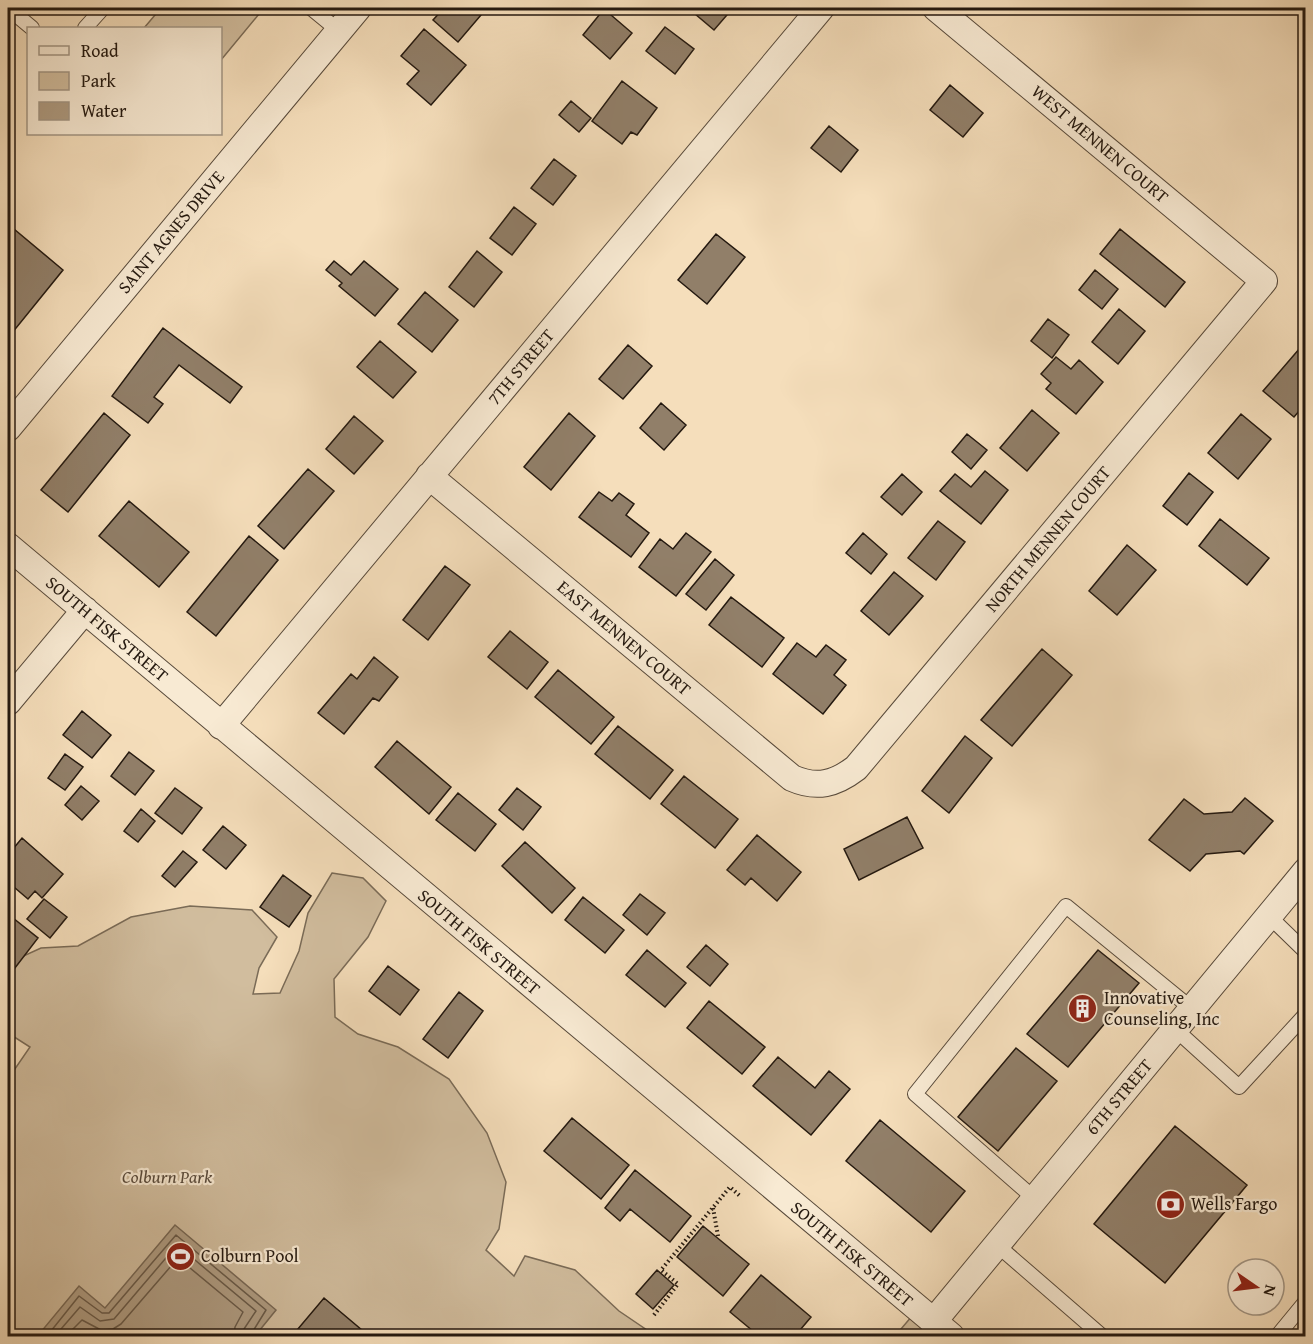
<svg xmlns="http://www.w3.org/2000/svg" width="1313" height="1344" font-family="'Gentium Book Plus',serif">
	<style>
		.green { fill: #d1bd9e; stroke: #7a6b57; stroke-width: 1.5 }
		.water { fill: #ae9b81; stroke: #776754; stroke-width: 1.5 }
		.lines { fill: none; stroke-linecap: round; stroke-linejoin: round }
		.shore { stroke: #695a48; stroke-width: 1.5 }
		.building { fill: #917f69; stroke: #241910; stroke-width: 1.5 }
		.lane-casing { stroke: #584a3b; stroke-width: 16 }
		.street-casing { stroke: #584a3b; stroke-width: 28 }
		.path { stroke: #241910; stroke-width: 4; stroke-dasharray: 1.5 3; stroke-linecap: butt }
		.lane { stroke: #f8ead3; stroke-width: 14 }
		.street { stroke: #f8ead3; stroke-width: 26 }
		.labels { text-anchor: middle; stroke-width: 4.5; stroke-linejoin: round; paint-order: stroke }
		.street-label { font-size: 18px; fill: #241910; stroke: #f8ead3 }
		.poi-label { font-size: 18px; fill: #241910; stroke: #f8ead3; text-anchor: start }
		.park-label { font-size: 18px; font-style: italic; fill: #584a3b; stroke: #f8ead3 }
	</style>
	<rect width="100%" height="100%" fill="#f5debb"/>
	<filter id="stains"><feTurbulence type="fractalNoise" baseFrequency=".00333" numOctaves="4"/><feColorMatrix values="0 0 0 0 .2 0 0 0 0 .09 0 0 0 0 .02 0 0 0 .5 -.17"/></filter>
	<radialGradient id="worn" r=".72"><stop offset=".6" stop-color="#630" stop-opacity="0"/><stop offset="1" stop-color="#630" stop-opacity=".3"/></radialGradient>
	<path class="green" d="M161,8h103l-43,52 -1,-32h-76z
		M332,873l31,5 23,23 -18,36 -34,42 1,38 23,17 40,13 51,32 38,54 19,49 -7,47 -13,21 28,26 11,-20 50,14 44,41 34,23 13,2h-658v-257l22,-32 -22,-14v-70l33,-15 37,-2 53,-29 59,-11 62,4 25,27 -18,31 -6,26 27,-1 19,-42 9,-38z
		M918,1309l33,27h-56z"/>
	<path class="water" d="M175,1225l101,85 -21,26h-211l-4,-3 39,-47 26,22z"/>
	<g class="lines">
		<path class="shore" d="M47,1336l32,-40 23,17h7l67,-78 90,75 -16,26
			M55,1336l25,-29 20,14 14,-2 63,-74 79,66 -12,18 -1,7
			M66,1336l16,-16 19,10 12,-1 8,-5 57,-66 65,54 -8,15 -1,9"/>
	</g>
	<path class="building" d="M444,8h43l-29,34 -25,-22z
		M688,8h45l-19,22z
		M604,9l28,24 -22,26 -27,-24z
		M665,27l29,22 -19,25 -29,-23z
		M424,29l42,36 -35,40 -24,-21 12,-13 -18,-15z
		M622,81l35,27 -20,27 -6,-3 -9,12 -30,-23z
		M950,85l33,28 -20,24 -33,-27z
		M571,101l20,17 -12,14 -20,-17z
		M829,126l29,24 -17,22 -30,-24z
		M554,159l22,17 -23,29 -22,-17z
		M514,207l22,17 -24,31 -22,-17z
		M8,224l55,46 -55,68z
		M1120,229l65,53 -20,25 -65,-53z
		M716,234l29,23 -38,47 -29,-24z
		M477,251l25,21 -28,35 -25,-20z
		M334,261l17,14 13,-14 34,28 -23,27 -36,-30 3,-3 -16,-13z
		M1095,270l23,19 -16,20 -23,-19z
		M425,292l33,28 -26,32 -34,-28z
		M1119,309l26,22 -27,33 -26,-22z
		M1048,319l21,16 -17,23 -21,-17z
		M163,328l79,59 -12,16 -51,-38 -25,32 9,7 -15,19 -36,-27z
		M380,341l36,31 -23,26 -36,-31z
		M1306,341v62l-12,14 -31,-26z
		M628,345l24,21 -29,33 -24,-20z
		M1056,357l15,12 8,-9 24,22 -27,32 -30,-25 5,-6 -10,-9z
		M661,403l25,22 -22,25 -24,-22z
		M1032,410l27,23 -32,38 -27,-23z
		M104,413l26,22 -62,77 -27,-22z
		M569,413l26,23 -44,54 -27,-23z
		M1241,414l30,25 -33,40 -30,-26z
		M354,416l29,25 -29,33 -28,-25z
		M967,434l20,16 -16,19 -19,-17z
		M308,469l26,22 -50,58 -26,-23z
		M985,471l23,19 -27,34 -41,-33 15,-17 16,13z
		M1189,473l24,19 -26,33 -24,-19z
		M902,474l20,18 -20,23 -21,-18z
		M599,492l13,9 7,-8 15,11 -8,11 23,18 -18,24 -52,-40z
		M129,501l60,51 -30,35 -60,-51z
		M1220,519l49,39 -22,27 -48,-39z
		M938,521l27,21 -29,38 -28,-22z
		M686,533l25,19 -35,44 -37,-29 21,-28 13,10z
		M863,533l24,21 -16,20 -25,-21z
		M249,536l29,24 -62,76 -29,-24z
		M1127,545l29,25 -39,45 -28,-24z
		M715,559l19,16 -28,35 -20,-16z
		M445,566l25,19 -42,55 -25,-20z
		M894,572l29,24 -34,39 -28,-24z
		M731,597l53,41 -22,29 -53,-42z
		M510,631l38,31 -21,27 -39,-32z
		M797,643l19,14 10,-12 20,15 -12,15 12,10 -23,29 -50,-40z
		M1042,649l30,26 -60,71 -31,-26z
		M374,657l24,20 -19,24 -6,-3 -29,36 -26,-21 33,-39 6,5z
		M558,670l56,47 -23,27 -56,-47z
		M82,711l29,24 -19,23 -29,-23z
		M618,726l55,44 -23,29 -55,-45z
		M965,736l27,22 -43,55 -27,-22z
		M397,741l54,46 -22,27 -54,-47z
		M129,752l25,19 -19,24 -24,-19z
		M65,754l18,13 -18,23 -17,-12z
		M684,776l54,43 -23,29 -54,-44z
		M81,786l18,15 -17,19 -17,-15z
		M175,788l27,20 -20,26 -27,-21z
		M517,788l24,19 -18,23 -24,-20z
		M458,793l38,31 -21,27 -39,-31z
		M1245,798l28,23 -29,33 -4,-3 -34,3 -16,17 -41,-31 35,-41 20,15 28,-2z
		M141,809l14,12 -17,21 -14,-11z
		M907,817l16,31 -64,32 -15,-31z
		M223,826l23,19 -20,24 -23,-19z
		M757,835l44,37 -24,29 -26,-23 -6,7 -18,-15z
		M22,838l41,36 -21,24 -7,-7 -7,8 -20,-17v-27z
		M525,842l50,46 -23,25 -50,-47z
		M183,851l14,11 -22,25 -13,-11z
		M283,875l28,21 -22,31 -29,-20z
		M640,894l25,19 -18,22 -24,-20z
		M583,897l41,33 -19,23 -40,-33z
		M44,899l23,18 -17,21 -23,-19z
		M8,914l30,24 -30,39z
		M706,945l22,19 -18,22 -23,-19z
		M647,950l39,33 -21,24 -39,-32z
		M1098,950l41,33 -71,84 -41,-33z
		M388,966l31,24 -19,25 -31,-24z
		M459,992l24,19 -35,47 -25,-19z
		M709,1001l56,46 -23,27 -55,-46z
		M1016,1048l41,33 -59,70 -40,-34z
		M778,1057l37,31 14,-17 21,18 -39,46 -58,-49z
		M572,1118l57,47 -28,34 -57,-48z
		M880,1120l85,71 -34,41 -85,-71z
		M1175,1126l72,59 -82,98 -71,-59z
		M635,1170l56,46 -21,26 -40,-33 -10,12 -15,-13z
		M703,1226l46,38 -26,32 -46,-39z
		M657,1270l17,15 -21,24 -17,-15z
		M761,1275l50,42 -16,19h-36l-29,-24z
		M324,1298l45,38h-77z"/>
	<g class="lines">
		<defs>
			<path id="lane" d="M8,8l24,20
				M311,8l28,23
				M85,28l18,-20
				M1269,916l37,36
				M1175,1029l64,58 67,-73
				M1035,1199l-120,-105 151,-188 126,103
				M997,1245l105,91
				M1280,1336l-2,-1 28,-34"/>
			<path id="street" d="M8,428l350,-420
				M429,476l363,302c25,11 43,6 64,-10l408,-487 -328,-273
				M8,546l943,790
				M8,702l77,-92
				M221,726l600,-718
				M933,1322l373,-451"/>
		</defs>
		<use href="#lane" class="lane-casing"/>
		<use href="#street" class="street-casing"/>
		<path class="path" d="M713,1208l5,28
			M654,1315l24,-31 -17,-14 69,-83 10,9"/>
		<use href="#lane" class="lane"/>
		<use href="#street" class="street"/>
	</g>
	<defs>
		<symbol id="building-disc" viewBox="-11 -11 22 22"><circle r="9.5" fill="#8f2418" stroke="#f8ead3"/><path d="M-4-6H4V6H1V3H-1V6H-4ZM-2.5-4.3h1.7v1.8h-1.7ZM.8-4.3h1.7v1.8H.8ZM-2.5-1h1.7V.8h-1.7ZM.8-1h1.7V.8H.8Z" fill="#fff"/></symbol>
		<symbol id="bank-disc" viewBox="-11 -11 22 22"><circle r="9.5" fill="#8f2418" stroke="#f8ead3"/><path d="M-6-4H6V4H-6ZM0-2.3a2.3 2.3 0 1 0 0 4.6a2.3 2.3 0 1 0 0-4.6Z" fill="#fff"/></symbol>
		<symbol id="stadium-disc" viewBox="-11 -11 22 22"><circle r="9.5" fill="#8f2418" stroke="#f8ead3"/><path d="M0-5a6.5 5 0 1 0 0 10a6.5 5 0 1 0 0-10ZM-3.5-1.8h7v3.6h-7Z" fill="#fff"/></symbol>
	</defs>
	<g fill-rule="evenodd">
		<use href="#building-disc" x="1066" y="992" width="33" height="33"/>
		<use href="#bank-disc" x="1154" y="1188" width="33" height="33"/>
		<use href="#stadium-disc" x="164" y="1240" width="33" height="33"/>
	</g>
	<g class="labels">
		<g class="street-label">
			<text transform="translate(1100 144) rotate(40)" y="6">WEST MENNEN COURT</text>
			<text transform="translate(171 232) rotate(-50)" y="6">SAINT AGNES DRIVE</text>
			<text transform="translate(521 367) rotate(-50)" y="6">7TH STREET</text>
			<text transform="translate(1048 539) rotate(-50)" y="6">NORTH MENNEN COURT</text>
			<text transform="translate(107 629) rotate(40)" y="6">SOUTH FISK STREET</text>
			<text transform="translate(624 638) rotate(40)" y="6">EAST MENNEN COURT</text>
			<text transform="translate(479 942) rotate(40)" y="6">SOUTH FISK STREET</text>
			<text transform="translate(1119 1097) rotate(-50)" y="6">6TH STREET</text>
			<text transform="translate(852 1254) rotate(40)" y="6">SOUTH FISK STREET</text>
		</g>
		<g class="poi-label">
			<text x="1104" y="1004">Innovative<tspan x="1104" dy="21">Counseling, Inc</tspan></text>
			<text x="1191" y="1210">Wells Fargo</text>
			<text x="201" y="1262">Colburn Pool</text>
		</g>
		<g class="park-label">
			<text x="167" y="1183">Colburn Park</text>
		</g>
	</g>
	<rect width="1313" height="1344" fill="none" stroke="#f5debb" stroke-width="30"/>
	<rect x="9" y="9" width="1295" height="1326" fill="none" stroke="#241910" stroke-width="3"/>
	<rect x="15" y="15" width="1283" height="1314" fill="none" stroke="#241910" stroke-width="1.5"/>
	<rect x="27" y="27" width="195" height="108" fill="#f8ead3" stroke="#a39685" stroke-width="1.5"/>
	<rect x="39" y="46" width="30" height="9" fill="#f8ead3" stroke="#a39685" stroke-width="1.5"/>
	<text x="81" y="57" font-size="18" fill="#241910">Road</text>
	<rect x="39" y="72" width="30" height="18" fill="#d1bd9e" stroke="#a39685" stroke-width="1.5"/>
	<text x="81" y="87" font-size="18" fill="#241910">Park</text>
	<rect x="39" y="102" width="30" height="18" fill="#ae9b81" stroke="#a39685" stroke-width="1.5"/>
	<text x="81" y="117" font-size="18" fill="#241910">Water</text>
	<g transform="translate(1256 1287) rotate(104)"><circle r="28" fill="#f8ead3" stroke="#a39685" stroke-width="1.5"/>
	<path d="M0-4.5L10 22L0 15L-10 22Z" fill="#8f2418"/>
	<text y="-9" font-size="16" font-weight="bold" text-anchor="middle" fill="#241910">N</text>
	</g>
	<rect width="100%" height="100%" filter="url(#stains)"/>
	<rect width="100%" height="100%" fill="url(#worn)"/>
</svg>
